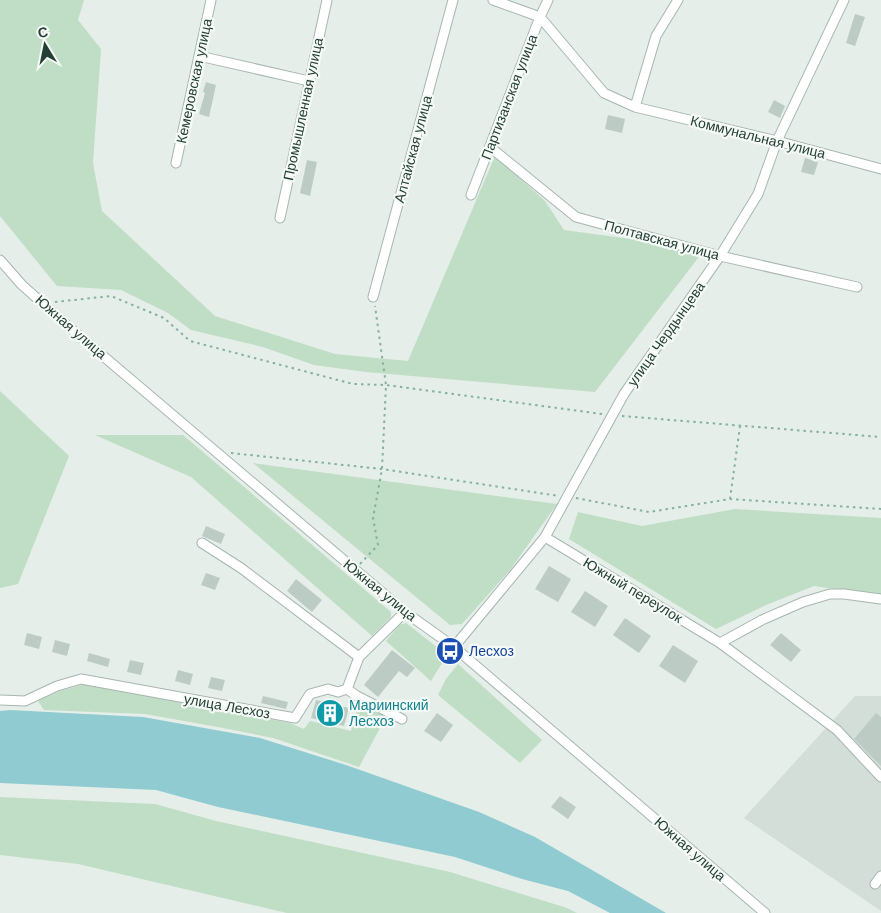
<svg xmlns="http://www.w3.org/2000/svg" width="881" height="913" font-family="Helvetica,sans-serif">
	<style>
		.built { fill: #d3ded8 }
		.green { fill: #bfdec5 }
		.water { fill: #8fcbd1 }
		.building { fill: #bdcbc5 }
		.lines { fill: none; stroke-linecap: round; stroke-linejoin: round }
		.minor-casing { stroke: #a7b6b0; stroke-width: 11 }
		.path { stroke: #86b0a1; stroke-width: 2; stroke-dasharray: 2.5 4; stroke-linecap: butt }
		.minor { stroke: #fff; stroke-width: 9 }
		.labels { text-anchor: middle; stroke-width: 4.5; stroke-linejoin: round; paint-order: stroke }
		.street-label { font-size: 14px; fill: #243f36; stroke: #f6faf7 }
		.transit-label { font-size: 14px; fill: #164399; stroke: #f6faf7; text-anchor: start }
		.culture-label { font-size: 14px; fill: #0d838f; stroke: #f6faf7; text-anchor: start }
	</style>
	<rect width="100%" height="100%" fill="#e5eee9"/>
	<path class="built" d="M855,696h26v215l-137,-93z"/>
	<path class="green" d="M0,0h84l-6,20 23,29 -8,114 9,48 113,105 120,38 73,7 87,-205 50,45 19,29 141,19 -110,143 -229,-20 -52,-7 -51,-18 -72,-17 -23,-17 -47,-23 -64,-4 -57,-70z
		M0,391l69,65 -51,128 -18,4z
		M95,435h88l208,177v5l-19,19 -181,-159z
		M253,463l304,41 -47,66 -48,54 -12,1z
		M735,509l146,9v78l-67,-10 -48,19 -50,24 -147,-90 9,-27 64,14z
		M406,623l41,32 -16,26 -45,-40 13,-16z
		M458,664l84,76 -22,23 -82,-68 8,-16z
		M85,684l205,39 14,6 6,-8 41,10 7,-24h14l14,10 -27,50 -86,-29 -50,-10 -78,-14 -101,-4 -6,-9 22,-10z
		M0,797l155,7 61,17 234,51 117,36 10,5h-290l-209,-49 -78,-9z"/>
	<path class="water" d="M10,710l133,7 117,21 86,27 133,47 56,25 131,76h-56l-42,-22 -46,-12 -67,-22 -237,-50 -62,-17 -156,-7v-72z"/>
	<path class="building" d="M855,14l10,3 -10,29 -9,-3z
		M206,82l10,3 -7,32 -10,-3 6,-21 -2,-1z
		M774,100l11,6 -5,12 -12,-6z
		M608,115l17,4 -3,14 -17,-4z
		M805,158l13,4 -4,13 -13,-3z
		M307,160l10,2 -7,34 -10,-3z
		M206,526l19,8 -4,10 -19,-8z
		M549,566l22,13 -13,23 -23,-13z
		M206,573l14,5 -5,12 -14,-5z
		M296,579l26,21 -10,12 -25,-21z
		M585,591l23,15 -13,21 -24,-15z
		M625,618l26,18 -12,17 -26,-18z
		M27,633l15,4 -3,12 -15,-4z
		M781,633l20,17 -10,12 -21,-17z
		M55,640l15,4 -3,12 -15,-4z
		M673,645l25,16 -13,22 -26,-17z
		M392,650l23,18 -8,9 -8,-6 -21,26 -14,-12z
		M89,653l21,6 -2,8 -21,-6z
		M130,660l14,3 -3,12 -14,-3z
		M178,670l15,4 -3,11 -15,-4z
		M211,677l14,3 -3,11 -14,-3z
		M263,696l25,6 -2,7 -25,-6z
		M316,700l33,8 -5,18 -33,-8z
		M437,713l16,12 -12,17 -17,-11z
		M876,713l5,4v49l-27,-27z
		M560,796l16,11 -8,12 -17,-12z"/>
	<g class="lines">
		<defs>
			<path id="minor" d="M493,0l47,17 64,76 31,14 142,34 104,28
				M199,56l110,25
				M635,107l21,-71 22,-36
				M490,147l86,70 144,39 137,31
				M176,163l35,-163
				M471,195l69,-178 8,-17
				M280,218l47,-218
				M0,260l22,25 54,48 329,279 49,35 311,266
				M373,297l80,-297
				M545,537l175,106 117,87 44,47
				M202,543l39,25 118,89
				M720,643l42,-23 41,-18 27,-8h14l37,5
				M454,647l91,-110 79,-143 96,-138 38,-62 19,-53 67,-141
				M347,689l10,7 45,23
				M0,700l25,1 32,-15 24,-7 214,39 15,-24 18,-5 10,3 9,-3 12,-32 46,-45
				M875,884l6,-8"/>
		</defs>
		<use href="#minor" class="minor-casing"/>
		<path class="path" d="M55,302l56,-6 53,22 26,23 163,43 33,1 216,29
			M622,416l259,21
			M231,453l151,16 177,27
			M576,498l73,14 81,-13 151,10
			M730,499l10,-73
			M360,564l18,-19 -5,-27 9,-49 4,-84 -11,-79"/>
		<use href="#minor" class="minor"/>
	</g>
	<defs>
		<symbol id="bus-disc" viewBox="-11 -11 22 22"><circle r="9.5" fill="#1a4fb4" stroke="#f6faf7"/><path d="M-5-6H5V4H4V6H2V4H-2V6H-4V4H-5ZM-3.5-4V0h7V-4ZM-3.5 1.2v1.5H-2V1.2ZM2 1.2v1.5H3.5V1.2Z" fill="#fff"/></symbol>
		<symbol id="building-disc" viewBox="-11 -11 22 22"><circle r="9.5" fill="#0f9aa8" stroke="#f6faf7"/><path d="M-4-6H4V6H1V3H-1V6H-4ZM-2.5-4.3h1.7v1.8h-1.7ZM.8-4.3h1.7v1.8H.8ZM-2.5-1h1.7V.8h-1.7ZM.8-1h1.7V.8H.8Z" fill="#fff"/></symbol>
	</defs>
	<g fill-rule="evenodd">
		<use href="#bus-disc" x="434" y="635" width="32" height="32"/>
		<use href="#building-disc" x="314" y="697" width="32" height="32"/>
	</g>
	<g class="labels">
		<g class="street-label">
			<text transform="translate(194 81) rotate(-78)" y="5">Кемеровская улица</text>
			<text transform="translate(509 97) rotate(-69)" y="5">Партизанская улица</text>
			<text transform="translate(303 109) rotate(-78)" y="5">Промышленная улица</text>
			<text transform="translate(758 137) rotate(14)" y="5">Коммунальная улица</text>
			<text transform="translate(413 149) rotate(-75)" y="5">Алтайская улица</text>
			<text transform="translate(662 240) rotate(15)" y="5">Полтавская улица</text>
			<text transform="translate(71 327) rotate(41)" y="5">Южная улица</text>
			<text transform="translate(666 334) rotate(-55)" y="5">улица Чердынцева</text>
			<text transform="translate(380 590) rotate(39)" y="5">Южная улица</text>
			<text transform="translate(633 590) rotate(31)" y="5">Южный переулок</text>
			<text transform="translate(227 706) rotate(10)" y="5">улица Лесхоз</text>
			<text transform="translate(690 849) rotate(41)" y="5">Южная улица</text>
		</g>
		<g class="transit-label">
			<text x="469" y="656">Лесхоз</text>
		</g>
		<g class="culture-label">
			<text x="349" y="710">Мариинский<tspan x="349" dy="16">Лесхоз</tspan></text>
		</g>
	</g>
	<g transform="translate(45 45) rotate(350)" stroke="#f6faf7" stroke-width="4" paint-order="stroke">
	<path d="M0-4L9 19L0 12L-9 19Z" fill="#243f36"/>
	<text y="-8" font-size="14" font-weight="bold" text-anchor="middle" fill="#243f36">С</text>
	</g>
</svg>
